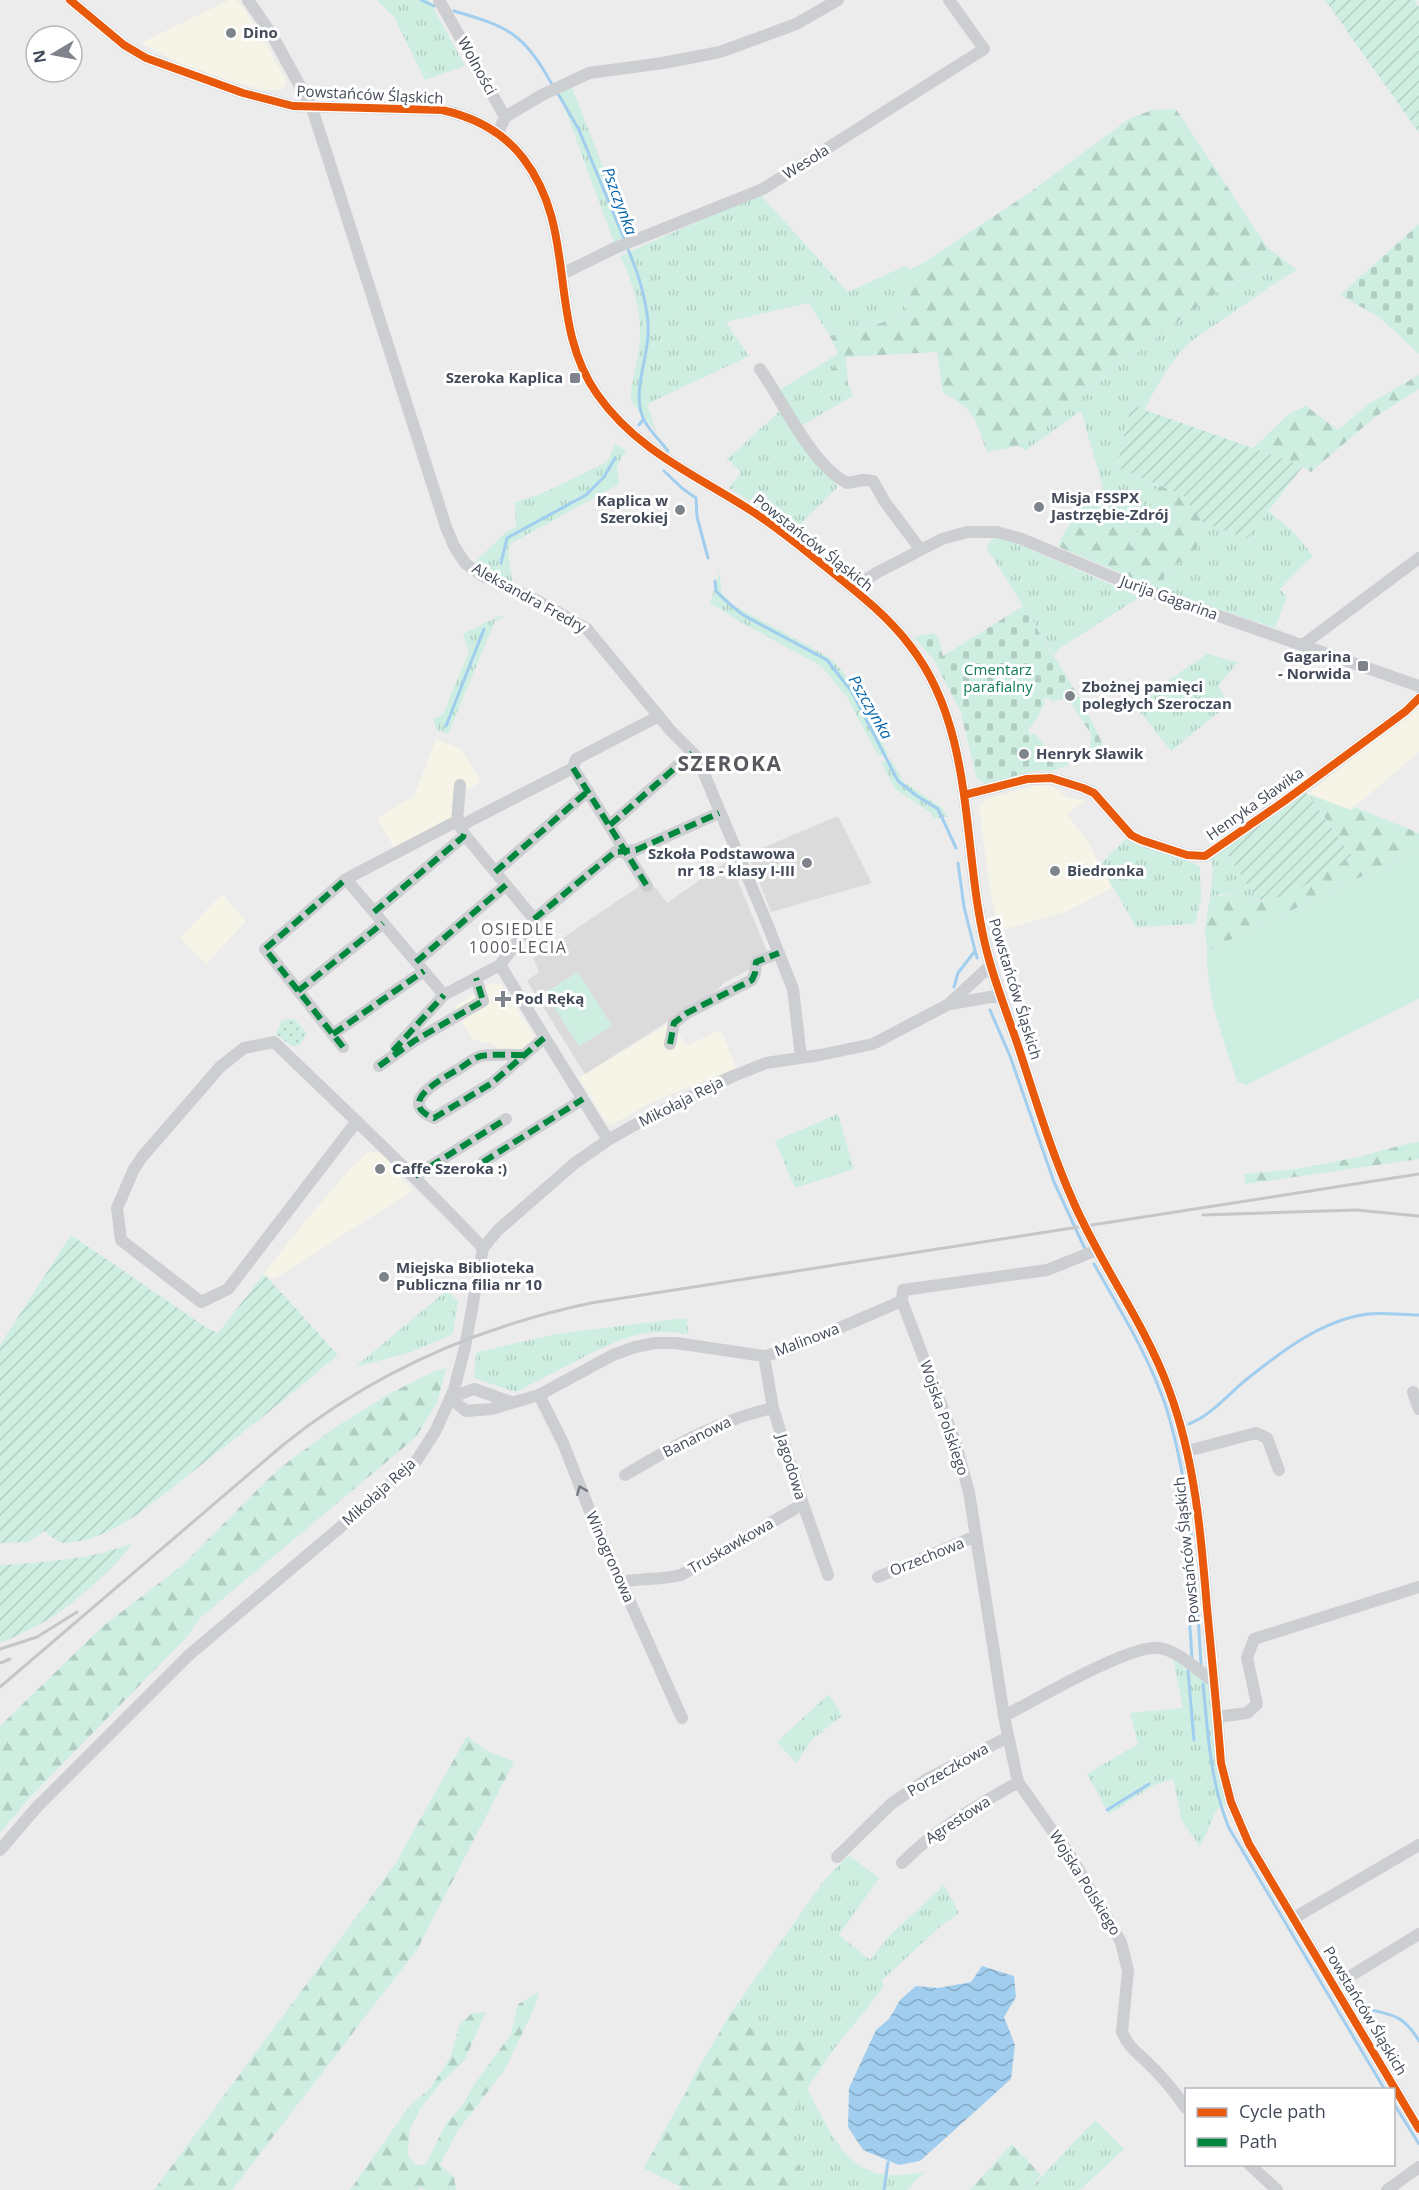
<svg xmlns="http://www.w3.org/2000/svg" width="1419" height="2190" font-family="'Open Sans',sans-serif">
	<style>
		.commercial { fill: #f5f4e6 }
		.education { fill: #dbdbdc }
		.grass { fill: url(#grass-tufts) }
		.forest { fill: url(#forest-firs) }
		.cemetery { fill: url(#cemetery-stones) }
		.park { fill: url(#park-dots) }
		.garden { fill: url(#garden-furrows) }
		.pitch { fill: #ceeee1 }
		.water { fill: url(#water-waves) }
		.lines { fill: none; stroke-linecap: round; stroke-linejoin: round }
		.stream { stroke: #a1ceee; stroke-width: 3 }
		.minor { stroke: #ccced2; stroke-width: 12 }
		.rail { stroke: #c4c6c9; stroke-width: 3 }
		.quiet { stroke: #00873e; stroke-width: 6; stroke-dasharray: 12 6; stroke-linecap: butt }
		.cycleway-casing { stroke: #fff; stroke-width: 11 }
		.cycleway { stroke: #e8590c; stroke-width: 8 }
		.oneway { stroke: #737883 }
		.poi-dot { fill: #7e838c; stroke: #fff; stroke-width: 2 }
		.labels { text-anchor: middle; stroke-width: 6; stroke-linejoin: round; paint-order: stroke }
		.poi-label { font-size: 15px; font-weight: bold; fill: #434a59; stroke: #fff; text-anchor: start }
		.street-label { font-size: 15px; fill: #434a59; stroke: #fff }
		.park-label { font-size: 15px; fill: #127c5d; stroke: #fff }
		.water-label { font-size: 16px; font-style: italic; fill: #0566aa; stroke: #fff }
		.neighbourhood-label { font-size: 16px; letter-spacing: 1.5px; fill: #585a60; stroke: #fff }
		.district-label { font-size: 21px; font-weight: bold; letter-spacing: 1.5px; fill: #585a60; stroke: #fff }
	</style>
	<defs>
		<pattern id="grass-tufts" width="24" height="20" patternUnits="userSpaceOnUse" patternTransform="scale(1.5)"><rect width="24" height="20" fill="#ceeee1"/><path d="M3 7l-1-3M5 7V3M7 7l1-3M15 17l-1-3M17 17v-4M19 17l1-3" fill="none" stroke="#b2cec3"/></pattern>
		<pattern id="forest-firs" width="22" height="20" patternUnits="userSpaceOnUse" patternTransform="scale(1.5)"><rect width="22" height="20" fill="#ceeee1"/><path d="M5 1l3.5 6h-7zM16 11l3.5 6h-7z" fill="#b2cec3"/></pattern>
		<pattern id="cemetery-stones" width="16" height="16" patternUnits="userSpaceOnUse" patternTransform="scale(1.5)"><rect width="16" height="16" fill="#ceeee1"/><path d="M2 7V4a2 2 0 0 1 4 0v3zM10 15v-3a2 2 0 0 1 4 0v3z" fill="#b2cec3"/></pattern>
		<pattern id="park-dots" width="8" height="8" patternUnits="userSpaceOnUse" patternTransform="scale(1.5)"><rect width="8" height="8" fill="#ceeee1"/><path d="M2 2h.1M6 6h.1" fill="none" stroke="#b2cec3" stroke-width="1.8" stroke-linecap="round"/></pattern>
		<pattern id="garden-furrows" width="10" height="10" patternUnits="userSpaceOnUse" patternTransform="scale(1.5)"><rect width="10" height="10" fill="#ceeee1"/><path d="M-1 1l2-2M0 10L10 0M9 11l2-2" fill="none" stroke="#b2cec3"/></pattern>
		<pattern id="water-waves" width="16" height="10" patternUnits="userSpaceOnUse" patternTransform="scale(1.5)"><rect width="16" height="10" fill="#a1ceee"/><path d="M0 5q4-4 8 0t8 0" fill="none" stroke="#85a9c4"/></pattern>
	</defs>
	<rect width="100%" height="100%" fill="#edecec"/>
	<path class="commercial" d="M229,0h7l6,6 25,39 20,37 -5,8 -21,-1 -67,-18 -53,-28z
		M1419,704v48l-65,55 -3,3 -43,-16z
		M436,739l25,10 18,29 -1,5 -23,15 -3,20 -8,3 5,7 -52,25 -20,-35 37,-22z
		M1042,784l10,3 16,11 18,2 -19,14 21,28 24,46 -47,24 -66,19 -9,-43 -11,-81 7,-8z
		M222,894l24,27 -40,43 -26,-26z
		M491,983l11,2 39,63 -32,20 -15,-24 -21,-4 -19,-33z
		M672,1022l14,24 35,-16 15,38 -84,34 -41,23 -6,-5 -26,-42z
		M368,1152l14,1 30,38 -138,88 -11,-4 44,-56 43,-50z"/>
	<path class="education" d="M838,816l34,67 -101,29 -23,-58z
		M729,860l38,91 -18,8 3,9 -28,15 -5,6 -134,85 -58,-93 12,-9 -6,-14 108,-73 15,3 11,15z"/>
	<path class="grass" d="M377,0h52l36,66 -40,14 -31,-63z
		M571,85l59,151 -16,7 -55,-151z
		M760,194l88,98 57,-26 -2,13 5,37 -78,20 -22,-33 -82,19 23,34 -102,48 9,27 -25,-29c-1,-15 4,-30 7,-46 6,-35 -2,-68 -18,-100z
		M1263,268l20,10 -97,67 -21,27 -21,38 -13,-5 -14,62 41,18 -28,64 -11,-36 -16,-25 -22,-77 -55,39 -8,-4 104,-83 97,-72z
		M838,354l15,42 -52,30 -22,-36z
		M781,410l57,77 -42,42 -67,-41 12,-16 -14,-13z
		M615,443l11,8 -9,14 2,19 -109,60 -2,6 5,38 -38,-26 30,-29 11,-6 -1,-25 26,-8 66,-32z
		M1268,511l27,22 18,23 -33,33 7,8 -12,31 -119,-40 14,-21 25,-14 7,-31 45,17z
		M994,537l17,4 129,56 -80,51 -6,7 -68,-108z
		M720,571l1,21 12,13 94,51c30,25 44,64 61,98l-10,2 -31,-59 -26,-31 -86,-47 -14,-10 -11,-5z
		M499,616l5,1 -9,4 -47,113 -11,-4 -4,-11 10,-5 26,-62 -6,-18z
		M1207,654l31,8 -20,24 11,18 -58,47 -37,-47z
		M891,759l13,23 37,25 7,10 -14,1 -4,-6 -35,-23 -14,-27z
		M1128,837l72,29 1,33 -6,25 -59,3 -36,-62z
		M1222,847l35,52 -34,-5 -13,3 3,-27 -3,-13z
		M838,1114l16,55 -59,19 -20,-47z
		M446,1291l12,10 -5,33 -44,19 -54,14z
		M686,1318l3,17c-43,-11 -78,8 -115,27 -19,10 -39,20 -58,30l-42,-14 2,-24 2,-2 78,-18z
		M1173,1659l35,24 8,78 10,42 -9,6 -17,38 -18,-26 -9,-42 -19,6 -45,29 -22,-40 51,-30 -8,-31 53,-5z
		M829,1694l13,22 -29,23 -17,24 -19,-21z
		M848,1855l31,23 -40,57 31,25 18,-23 56,-52 15,28 -17,12 -60,55 2,7 -50,62 -25,36 -1,5c28,54 46,100 117,81l-18,19h-226l1,-3 -38,-19 63,-115 28,-46 87,-124z
		M1095,2120l29,29 -44,41h-51z"/>
	<path class="forest" d="M1176,109l91,138 30,23 -14,8 -21,-10 -43,23 -97,72 -104,83 -31,6c-11,-32 -13,-44 -44,-59l-6,-41 -91,5 2,30 -17,-13 7,-20 -8,-18 78,-20 -5,-37 2,-13 6,3 9,-4 109,-72 100,-74 23,-9z
		M1419,375v14l-44,28 -64,55 -9,-6 -49,-18 36,-34 17,-8 32,24 30,-26z
		M1158,485l27,11 17,26 -6,31 -26,14 -14,21 -97,-41 1,-7 20,-34 23,-18 16,25 12,34z
		M1308,794l43,16 3,-3 65,26v16l-212,102 -2,-22 5,-32c19,-4 35,-1 53,4l89,-45z
		M1419,1142v17l-173,25 -2,-10 52,-5 58,-11 56,-15z
		M446,1368l-9,35 -22,35 -214,179 -15,21 -156,159 -30,36v-107l102,-99 78,-60 87,-87 22,-19 48,-35 54,-33 44,-22z
		M467,1736l20,15 27,11 -96,186 -186,242h-78l240,-324z
		M539,1992l-5,17 -29,60 -48,63 -17,33 14,12 2,13h-30l-6,-2 -2,2h-68l59,-83 22,-20 20,-31 8,-30 13,-13 14,-1 -22,49 -24,23 -20,25 -11,23 -1,24 8,9 10,-1 20,-40 16,-18 12,-21 37,-51 7,-30z
		M731,2012l46,25 23,2 26,21c-11,17 -42,61 -40,83 3,19 23,30 29,47h-134l1,-3 -38,-19z
		M1012,2144l29,31 -12,15h-59z"/>
	<path class="cemetery" d="M1419,224v130l-40,-37 -39,-22z
		M1023,606l62,101 18,38 -13,7 1,-18 -23,-36 -17,3 -3,-4 -5,3 2,4c-7,9 -8,19 -17,25l2,6 6,-1c5,7 10,16 18,19 6,3 9,2 14,7v5l-16,6h-18l-48,13 -9,-5 -17,-69 -26,-50 -20,-23 20,-4 5,8 4,15z"/>
	<path class="park" d="M294,1019l13,14 -7,12 -8,1 -16,-12 6,-14z"/>
	<path class="garden" d="M1325,0h89l5,7v126z
		M1131,405l172,61 -56,73 -45,-17 -18,-26 -67,-29z
		M1305,791l47,65c-22,13 -70,50 -95,43l-35,-52z
		M71,1235l136,93 11,5 45,-58 3,1 72,79c-46,39 -94,77 -142,114 -39,29 -77,69 -129,74 -8,1 -16,-7 -23,-12l-15,11 -29,1v-198z
		M133,1543c-18,24 -54,56 -79,73 -15,9 -31,16 -46,24l-8,2v-77c46,-3 90,-5 133,-22z"/>
	<path class="pitch" d="M1419,849v150l-173,86 -9,-4c-14,-42 -31,-85 -30,-130z
		M578,972l34,54 -33,20 -34,-53z"/>
	<path class="water" d="M982,1966l32,10 2,21 -12,20 11,28 -4,34 -91,82 -21,4 -36,-15 -15,-23 1,-39 27,-58 13,-11 11,-19 16,-14 22,2 33,-6z"/>
	<g class="lines">
		<path class="stream" d="M421,0l13,6
			M454,11c56,16 70,23 99,75
			M557,92l22,38 46,111
			M627,247c10,23 19,51 21,76 3,32 -17,65 -5,95 5,12 18,23 25,33
			M639,425l4,-5
			M664,471l19,18 13,9 1,19 11,41
			M501,563l6,-25 79,-43 18,-18 11,-19
			M715,581l1,10 9,9 18,15 84,45 25,32 46,89 19,15 21,13 18,39
			M446,726l38,-97
			M958,863l6,44 13,51
			M954,987l4,-14 17,-22
			M990,1010l20,46 44,126 31,67
			M1094,1264c26,46 55,92 72,143 26,84 30,171 35,258
			M1189,1424c24,-10 38,-29 58,-45 35,-28 75,-59 121,-65 16,-2 35,1 51,1
			M1191,1530l-7,1 8,128
			M1188,1671l6,69
			M1203,1684c5,49 7,98 26,144l156,262
			M1107,1810l42,-26
			M1359,2007c30,8 43,5 60,34
			M1394,2104l25,40
			M884,2190l4,-28"/>
		<path class="minor" d="M70,0l54,45 22,13 97,35 50,13 149,4c31,7 61,22 81,48 56,72 23,164 74,236 40,57 97,80 153,116 27,17 52,38 77,58 30,24 61,48 84,79 68,88 49,215 79,316 9,31 21,61 31,92 16,49 31,99 52,146 28,65 72,122 96,189 26,70 32,144 38,218 5,52 10,103 14,155l10,39 18,42 170,285
			M248,0l24,35 40,73 134,419 8,19 11,17 16,12 55,25 51,29 84,102 26,26 67,159 29,73 8,68
			M439,0l66,117 -7,16
			M505,117l37,-22 47,-22 74,-10 57,-11 76,-28 42,-24
			M562,274l53,-26 148,-59 221,-140 -35,-49
			M760,369c24,34 51,95 87,114l16,-3 10,1 12,21 35,47
			M853,588l25,-16 64,-33 25,-7h30l25,7 114,48 283,99
			M1304,644l115,-86
			M573,768l74,118
			M460,785l-3,36 7,13 70,85 -34,46 108,175
			M964,795l63,-16 24,-1 32,10 11,5 37,42 10,5 46,15 18,1 78,-54 123,-91 13,-13
			M457,821l-111,58 98,116 56,-30
			M610,825l82,-72
			M460,826l113,-58 3,-9 83,-43
			M495,872l93,-81
			M374,912l89,-75 1,-3
			M534,919l81,-67 21,-2 83,-37
			M416,962l90,-77
			M298,991l85,-68
			M951,1004l50,-9
			M333,1034l91,-63
			M670,1044l4,-21 13,-10 65,-33 3,-7 1,-11 23,-9
			M343,1047l-78,-98 81,-70
			M396,1047l48,-52
			M523,1055c-10,0 -34,-1 -42,1 -8,2 -17,10 -24,14 -15,9 -62,33 -23,48l58,-35 52,-45
			M379,1066l35,-25 69,-40 -7,-23
			M357,1121l-129,168 -27,13 -80,-62 -4,-32 17,-39 8,-12 78,-90 24,-19 30,-6c71,68 142,135 209,206
			M483,1162l100,-63
			M415,1176l91,-57
			M902,1301l53,140 14,51 35,224 14,66 53,75 50,85 7,29 -6,61c6,14 13,19 24,29 15,14 28,30 40,47
			M764,1356l9,52 30,96 25,71
			M1413,1392l6,17
			M539,1395l24,48 32,81 87,194
			M511,1402l-37,-13 -24,9 16,13 25,-2 48,-14 74,-40 22,-8 20,-4h21l88,13 24,-6 114,-49 1,-11 144,-20 50,-20
			M1187,1451l69,-18 11,5 12,32
			M625,1475c48,-28 93,-55 148,-67
			M878,1577l98,-41
			M621,1582c20,-4 40,-2 60,-7l122,-71
			M1004,1716c30,-15 126,-72 155,-68 20,3 38,22 54,33
			M1217,1717l30,-4 10,-9 -10,-46 7,-19 165,-52
			M0,1850l37,-43 152,-152 161,-136 67,-59 19,-30 18,-40 11,-43 18,-99 15,-18 77,-67 33,-23 30,-17 93,-46 35,-14 54,-8 53,-11 76,-40 42,-39
			M837,1857l54,-53 36,-25 81,-42
			M902,1863c33,-34 75,-57 116,-81
			M1294,1918l125,-73
			M1334,1986l85,-52
			M1249,2164l28,26
			M1387,2190l32,-23"/>
		<path class="rail" d="M1203,1215l153,-5 63,6
			M0,1649l37,-12 40,-25
			M0,1663l10,-4
			M0,1687l283,-242c90,-73 195,-118 308,-142l828,-129"/>
		<path class="quiet" d="M573,768l74,118
			M610,825l82,-72
			M495,872l93,-81
			M374,912l89,-75 1,-3
			M534,919l81,-67 21,-2 83,-37
			M416,962l90,-77
			M298,991l85,-68
			M333,1034l91,-63
			M670,1044l4,-21 13,-10 65,-33 3,-7 1,-11 23,-9
			M343,1047l-78,-98 81,-70
			M393,1051l51,-56
			M523,1055c-10,0 -34,-1 -42,1 -8,2 -17,10 -24,14 -15,9 -62,33 -23,48l58,-35 52,-45
			M379,1066l35,-25 69,-40 -7,-23
			M483,1162l100,-63
			M415,1176l91,-57"/>
		<defs>
			<path id="cycleway" d="M70,0l54,45 22,13 97,35 50,13 149,4c31,7 61,22 81,48 56,72 23,164 74,236 40,57 97,80 153,116 27,17 52,38 77,58 30,24 61,48 84,79 68,88 49,215 79,316 9,31 21,61 31,92 16,49 31,99 52,146 28,65 72,122 96,189 26,70 32,144 38,218 5,52 10,103 14,155l10,39 18,42 170,285
				M964,795l63,-16 24,-1 32,10 11,5 37,42 10,5 46,15 18,1 78,-54 123,-91 13,-13"/>
		</defs>
		<use href="#cycleway" class="cycleway-casing"/>
		<use href="#cycleway" class="cycleway"/>
	</g>
	<defs><path id="oneway-chevron" d="M-2-3.5L2.5 0L-2 3.5" fill="none" stroke-width="1.6" stroke-linecap="round" stroke-linejoin="round" transform="scale(1.5)"/></defs>
	<use class="oneway" href="#oneway-chevron" transform="translate(581 1490) rotate(-112)"/>
	<g class="poi-dot">
		<circle cx="231" cy="33" r="6"/>
		<rect x="569" y="372" width="12" height="12" rx="3"/>
		<circle cx="1039" cy="507" r="6"/>
		<circle cx="680" cy="510" r="6"/>
		<rect x="1357" y="660" width="12" height="12" rx="3"/>
		<circle cx="1070" cy="696" r="6"/>
		<circle cx="1024" cy="754" r="6"/>
		<circle cx="807" cy="863" r="6"/>
		<circle cx="1055" cy="871" r="6"/>
		<path d="M500 990h6v6h6v6h-6v6h-6v-6h-6v-6h6z"/>
		<circle cx="380" cy="1169" r="6"/>
		<circle cx="384" cy="1277" r="6"/>
	</g>
	<g class="labels">
		<g class="poi-label">
			<text x="243" y="38">Dino</text>
			<text x="563" y="383" text-anchor="end">Szeroka Kaplica</text>
			<text x="1051" y="503">Misja FSSPX<tspan x="1051" dy="17">Jastrzębie-Zdrój</tspan></text>
			<text x="668" y="506" text-anchor="end">Kaplica w<tspan x="668" dy="17">Szerokiej</tspan></text>
			<text x="1351" y="662" text-anchor="end">Gagarina<tspan x="1351" dy="17">- Norwida</tspan></text>
			<text x="1082" y="692">Zbożnej pamięci<tspan x="1082" dy="17">poległych Szeroczan</tspan></text>
			<text x="1036" y="759">Henryk Sławik</text>
			<text x="795" y="859" text-anchor="end">Szkoła Podstawowa<tspan x="795" dy="17">nr 18 - klasy I-III</tspan></text>
			<text x="1067" y="876">Biedronka</text>
			<text x="515" y="1004">Pod Ręką</text>
			<text x="392" y="1174">Caffe Szeroka :)</text>
			<text x="396" y="1273">Miejska Biblioteka<tspan x="396" dy="17">Publiczna filia nr 10</tspan></text>
		</g>
		<g class="street-label">
			<text transform="translate(477 66) rotate(61)" y="5">Wolności</text>
			<text transform="translate(370 95) rotate(3)" y="5">Powstańców Śląskich</text>
			<text transform="translate(806 162) rotate(-32)" y="5">Wesoła</text>
			<text transform="translate(813 543) rotate(38)" y="5">Powstańców Śląskich</text>
			<text transform="translate(529 598) rotate(29)" y="5">Aleksandra Fredry</text>
			<text transform="translate(1169 598) rotate(20)" y="5">Jurija Gagarina</text>
			<text transform="translate(1255 804) rotate(-35)" y="5">Henryka Sławika</text>
			<text transform="translate(1015 989) rotate(73)" y="5">Powstańców Śląskich</text>
			<text transform="translate(681 1102) rotate(-27)" y="5">Mikołaja Reja</text>
			<text transform="translate(807 1340) rotate(-21)" y="5">Malinowa</text>
			<text transform="translate(944 1418) rotate(71)" y="5">Wojska Polskiego</text>
			<text transform="translate(697 1437) rotate(-26)" y="5">Bananowa</text>
			<text transform="translate(791 1467) rotate(73)" y="5">Jagodowa</text>
			<text transform="translate(379 1492) rotate(-42)" y="5">Mikołaja Reja</text>
			<text transform="translate(731 1546) rotate(-30)" y="5">Truskawkowa</text>
			<text transform="translate(1187 1550) rotate(-96)" y="5">Powstańców Śląskich</text>
			<text transform="translate(610 1557) rotate(66)" y="5">Winogronowa</text>
			<text transform="translate(927 1557) rotate(-22)" y="5">Orzechowa</text>
			<text transform="translate(948 1770) rotate(-30)" y="5">Porzeczkowa</text>
			<text transform="translate(958 1820) rotate(-33)" y="5">Agrestowa</text>
			<text transform="translate(1085 1883) rotate(58)" y="5">Wojska Polskiego</text>
			<text transform="translate(1365 2011) rotate(59)" y="5">Powstańców Śląskich</text>
		</g>
		<g class="park-label">
			<text x="998" y="675">Cmentarz<tspan x="998" dy="17">parafialny</tspan></text>
		</g>
		<g class="water-label">
			<text transform="translate(620 201) rotate(69)" y="6">Pszczynka</text>
			<text transform="translate(871 707) rotate(60)" y="6">Pszczynka</text>
		</g>
		<g class="neighbourhood-label">
			<text x="518" y="935">OSIEDLE<tspan x="518" dy="18">1000-LECIA</tspan></text>
		</g>
		<g class="district-label">
			<text x="730" y="771">SZEROKA</text>
		</g>
	</g>
	<rect x="1185" y="2088" width="210" height="78" fill="#ffffff" stroke="#b4b7bd" stroke-width="1.5"/>
	<rect x="1197" y="2108" width="30" height="9" fill="#e8590c" stroke="#b4b7bd" stroke-width="1.5"/>
	<text x="1239" y="2118" font-size="18" fill="#434a59">Cycle path</text>
	<rect x="1197" y="2138" width="30" height="9" fill="#00873e" stroke="#b4b7bd" stroke-width="1.5"/>
	<text x="1239" y="2148" font-size="18" fill="#434a59">Path</text>
	<g transform="translate(54 54) rotate(260)"><circle r="28" fill="#ffffff" stroke="#b4b7bd" stroke-width="1.5"/>
	<path d="M0-4.5L10 22L0 15L-10 22Z" fill="#7e838c"/>
	<text y="-9" font-size="16" font-weight="bold" text-anchor="middle" fill="#434a59">N</text>
	</g>
</svg>
